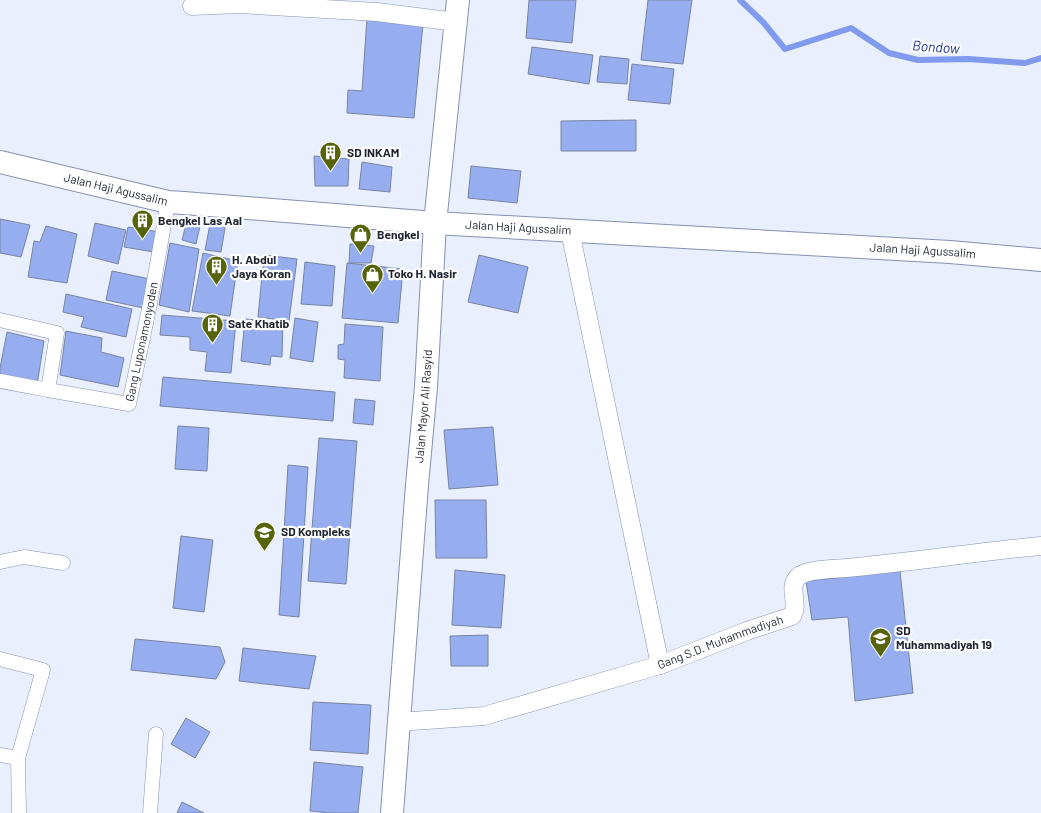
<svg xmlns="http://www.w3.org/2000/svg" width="1041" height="813" font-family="Barlow,sans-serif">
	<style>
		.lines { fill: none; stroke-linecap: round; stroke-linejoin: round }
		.stream { stroke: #809bed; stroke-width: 6 }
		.building { fill: #96aef0; stroke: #7884a2 }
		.pedestrian-casing { stroke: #8591b0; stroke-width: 15 }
		.minor-casing { stroke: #8591b0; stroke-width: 19 }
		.tertiary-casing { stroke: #8591b0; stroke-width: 24 }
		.pedestrian { stroke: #fff; stroke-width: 14 }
		.minor { stroke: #fff; stroke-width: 18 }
		.tertiary { stroke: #fff; stroke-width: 22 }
		.labels { text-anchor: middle; stroke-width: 4.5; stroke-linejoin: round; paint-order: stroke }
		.poi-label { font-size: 12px; font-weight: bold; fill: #1f2430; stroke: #fdfdfd; text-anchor: start }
		.street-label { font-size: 12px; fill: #1f2430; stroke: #fdfdfd }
		.water-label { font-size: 14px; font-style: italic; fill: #223492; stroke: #fdfdfd }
	</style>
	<rect width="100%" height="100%" fill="#eaeffd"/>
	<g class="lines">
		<path class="stream" d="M740,0l23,22 22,27 66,-21 38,25 29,7 50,-1 57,4 16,-5"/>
	</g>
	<path class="building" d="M529,0h47l-4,43 -46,-5z
		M648,0h44l-9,64 -42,-4z
		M367,17l56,7 -9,94 -67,-5 1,-23 14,1z
		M532,47l61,8 -4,29 -61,-10z
		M600,56l29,3 -2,25 -30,-2z
		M632,64l42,5 -4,35 -42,-4z
		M636,120v31h-75v-30z
		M314,156l35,3 -1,27h-33z
		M362,162l30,5 -2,25 -31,-3z
		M471,166l50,5 -4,32 -49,-5z
		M0,219l30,6 -9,32 -21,-4z
		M211,219l15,3 -5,30 -16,-2z
		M95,223l31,7 -8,34 -30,-8z
		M186,224l14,2 -4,18 -14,-4z
		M46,226l31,8 -10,49 -39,-6 6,-36 6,1z
		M128,227l32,5 -6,20 -30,-5z
		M170,243l29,6 -10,63 -30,-7z
		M350,244l24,2 -3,17h-22z
		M203,253l35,8 -8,55 -38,-5z
		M264,255l33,4 -8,62 -31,-4z
		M479,255l49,12 -10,46 -50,-11z
		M305,262l30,4 -3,40 -31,-2z
		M347,263l56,6 -5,54 -56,-5z
		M112,271l38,8 -7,29 -37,-8z
		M66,294l66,15 -6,28 -45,-10 3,-10 -21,-5z
		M162,315l74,6 -5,52 -26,-2 2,-19 -17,-2v-13l-30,-2z
		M295,318l23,4 -5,40 -23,-4z
		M245,319l38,3 -1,35 -11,-1 -1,9 -29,-4z
		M345,324l38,3 -3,54 -36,-3 1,-18 -7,-1v-14l6,-1z
		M66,331l36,7 -1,14 23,6 -6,29 -58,-12z
		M7,332l37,9 -7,44 -37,-7v-10z
		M163,377l172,15 -2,29 -173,-15z
		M355,399l20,2 -2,24 -20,-2z
		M178,426l31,2 -2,43 -32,-2z
		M493,427l5,58 -49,4 -5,-59z
		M319,438l38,3 -11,143 -38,-3z
		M288,465l20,2 -9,150 -20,-2z
		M435,500h51l1,58h-51z
		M181,536l32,4 -9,72 -31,-4z
		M455,570l50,5 -4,53 -49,-3z
		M900,571l13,122 -58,8 -7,-84 -36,3 -6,-39z
		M488,635v31h-37l-1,-30z
		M135,639l85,8 5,15 -9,17 -85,-9z
		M243,648l73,8 -7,33 -70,-8z
		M313,702l58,3 -3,49 -58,-4z
		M186,718l24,14 -15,26 -24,-14z
		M314,762l49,5 -5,46h-29l-19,-2z
		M182,802l22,11h-27z"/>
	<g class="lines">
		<defs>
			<g id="pedestrian">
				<path id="s1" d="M0,320l57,13 -9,57 81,14 21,-100 18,-102"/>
				<path d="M0,381l48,9"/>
				<path d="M0,562l24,-5 39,6"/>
				<path d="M0,659l43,11 -25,88"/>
				<path d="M0,755l18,3 1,55"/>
				<path d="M150,813l6,-79"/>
			</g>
			<g id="minor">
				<path d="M192,6l47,-2 138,8 79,10"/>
				<path d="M570,231l90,434"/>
				<path id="s2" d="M398,722l86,-6 176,-51 87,-34 45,-15c8,-13 -5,-28 6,-39 8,-8 37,-8 48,-9 65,-6 130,-16 195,-22"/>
			</g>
			<g id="tertiary">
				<path id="s3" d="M0,162l168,40 16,1 251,20 515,29 91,8"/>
				<path id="s4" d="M392,813l25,-328 9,-98 9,-164 23,-223"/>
			</g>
		</defs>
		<use href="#pedestrian" class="pedestrian-casing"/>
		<use href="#minor" class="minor-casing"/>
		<use href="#tertiary" class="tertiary-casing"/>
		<use href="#pedestrian" class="pedestrian"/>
		<use href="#minor" class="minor"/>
		<use href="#tertiary" class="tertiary"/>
	</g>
	<defs>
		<symbol id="building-pin" viewBox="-11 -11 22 30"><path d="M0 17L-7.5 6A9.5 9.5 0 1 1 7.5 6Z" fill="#566407" stroke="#fdfdfd"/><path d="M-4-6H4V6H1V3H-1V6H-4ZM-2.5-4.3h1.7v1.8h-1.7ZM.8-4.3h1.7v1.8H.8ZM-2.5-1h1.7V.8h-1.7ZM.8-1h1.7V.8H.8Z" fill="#fff"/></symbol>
		<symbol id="shop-pin" viewBox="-11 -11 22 30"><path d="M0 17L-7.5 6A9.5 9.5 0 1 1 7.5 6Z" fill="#566407" stroke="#fdfdfd"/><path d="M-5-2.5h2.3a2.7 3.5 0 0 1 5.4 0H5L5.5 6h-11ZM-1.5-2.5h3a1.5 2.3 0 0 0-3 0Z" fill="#fff"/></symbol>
		<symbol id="school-pin" viewBox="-11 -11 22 30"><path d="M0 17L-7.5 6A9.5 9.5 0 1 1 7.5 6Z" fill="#566407" stroke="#fdfdfd"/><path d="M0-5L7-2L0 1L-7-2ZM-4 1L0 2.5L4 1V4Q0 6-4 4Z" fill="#fff"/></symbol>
	</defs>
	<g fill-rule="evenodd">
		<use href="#building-pin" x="318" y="140" width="25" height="34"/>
		<use href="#building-pin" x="130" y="208" width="25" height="34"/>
		<use href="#shop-pin" x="348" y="222" width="25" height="34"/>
		<use href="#building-pin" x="204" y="254" width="25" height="34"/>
		<use href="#shop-pin" x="360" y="262" width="25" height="34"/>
		<use href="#building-pin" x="200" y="312" width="25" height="34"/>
		<use href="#school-pin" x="252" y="520" width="25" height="34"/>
		<use href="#school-pin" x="868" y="626" width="25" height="34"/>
	</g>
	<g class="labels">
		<g class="poi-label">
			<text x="347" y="157">SD INKAM</text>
			<text x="158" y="225">Bengkel Las Aal</text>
			<text x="377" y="239">Bengkel</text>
			<text x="232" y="264">H. Abdul<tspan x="232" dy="14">Jaya Koran</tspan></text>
			<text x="388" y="278">Toko H. Nasir</text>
			<text x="228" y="328">Sate Khatib</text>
			<text x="281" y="536">SD Kompleks</text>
			<text x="896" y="635">SD<tspan x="896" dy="14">Muhammadiyah 19</tspan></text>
		</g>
		<g class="street-label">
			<text dy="4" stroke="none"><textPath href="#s3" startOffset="119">Jalan Haji Agussalim</textPath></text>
			<text dy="4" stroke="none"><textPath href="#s3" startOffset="524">Jalan Haji Agussalim</textPath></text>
			<text dy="4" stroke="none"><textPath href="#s3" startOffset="929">Jalan Haji Agussalim</textPath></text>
			<text dy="4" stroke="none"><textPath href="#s1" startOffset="262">Gang Luponamonyoden</textPath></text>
			<text dy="4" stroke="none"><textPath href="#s4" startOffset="408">Jalan Mayor Ali Rasyid</textPath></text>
			<text dy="4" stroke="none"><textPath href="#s2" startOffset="334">Gang S.D. Muhammadiyah</textPath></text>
		</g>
		<g class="water-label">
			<text transform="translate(936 47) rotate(4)" y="5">Bondow</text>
		</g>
	</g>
</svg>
